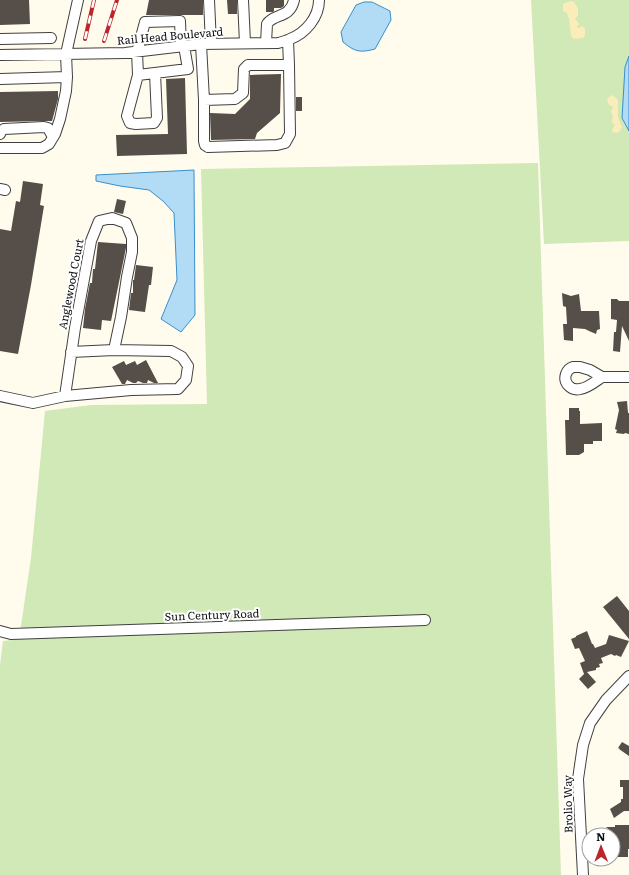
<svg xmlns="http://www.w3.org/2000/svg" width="629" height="875" font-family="Literata,serif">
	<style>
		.green { fill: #d0e9b7 }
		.sand { fill: #faedb9 }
		.water { fill: #b2dbf6; stroke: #398fcc }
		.building { fill: #554e49 }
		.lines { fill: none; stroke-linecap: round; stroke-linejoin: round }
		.minor-casing { stroke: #404040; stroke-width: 12 }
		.minor { stroke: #fff; stroke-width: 10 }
		.rail-casing { stroke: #bc262b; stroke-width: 4 }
		.rail { stroke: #fff; stroke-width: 2.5; stroke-dasharray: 8; stroke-linecap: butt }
		.labels { text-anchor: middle; stroke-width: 4; stroke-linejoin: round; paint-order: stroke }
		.street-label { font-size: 11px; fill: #0d0d0d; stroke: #fff }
	</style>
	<rect width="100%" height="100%" fill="#fffced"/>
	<path class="green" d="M531,0h98v241l-85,3z
		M538,163l23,712h-561v-210l3,-24 16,-2 12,-81 14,-147 46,-6 116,-1 -6,-235z"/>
	<path class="sand" d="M570,1l4,1 4,6v8l-3,2 4,6 -2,3 2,1 3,-2 3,3v7l-2,2 -9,1 -3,-3 -2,-18 -1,-1 -1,-4 -4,-2v-7z
		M612,95l5,4 1,2v16l4,10 -2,4 -3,2 -4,-1 -1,-2 3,-5 -3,-2v-4l1,-3 -1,-1 -1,-5 2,-1 -1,-3 -3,-1 -2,-5 2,-3z"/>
	<path class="water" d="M364,2h8l18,9 1,9 -16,29c-15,4 -20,3 -32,-7l-2,-10 15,-27z
		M629,56v75l-7,-13 3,-51z
		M194,170l1,145 -14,17 -20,-13 16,-39 -3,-67 -11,-12 -14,-11 -29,-4 -24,-5v-6z"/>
	<path class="building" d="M0,0h29l1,24 -30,1z
		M149,0h54v15h-57z
		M227,0h10v14h-9z
		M266,0h18v6l-3,2h-7v3l-1,1h-7z
		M281,74l-1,39 -23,20 -2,6 -44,1 -1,-27 25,1 15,-15v-24z
		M185,78l2,76 -70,2 -1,-21 52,-1 -2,-55z
		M58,91v8l-6,22h-8l-44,1v-30z
		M296,97h6v14h-6z
		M23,181l20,3 -3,21 4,1 -13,79 -13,69 -18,-3v-122l11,2 5,-30 4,1z
		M117,199l9,2 -3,13 -9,-2z
		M98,242l28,2v4l-15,73 -9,-1 -1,10 -18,-2 2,-19 5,-26h2l1,-14h2z
		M136,265l17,2 -2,18h-2l-4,27 -16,-2 2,-17h2v-13h1z
		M562,293l9,3 8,-2 2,17h18l1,18 -3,1 -1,4 -7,-3 -4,-2 -12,-1v13l-9,-1 -1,-16h4l-1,-17 -3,-1z
		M611,299h6l2,2h10v40l-7,-15 -2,26 -7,-1 1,-19h2l1,-12 -6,-1z
		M146,360l12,23h-4l-6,-3 -1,3h-4l-5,-2 -2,2h-3l-6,-3 -2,4h-3l-10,-17 12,-6 2,4 9,-4 2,4z
		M627,401l1,12h1v21l-4,-1 -1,1 -8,-1 1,-3 -2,-1 4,-19 -2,-8z
		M569,408h10v3h1v13l22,-1v18h-9v3h-9v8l-5,3h-13l-1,-35h4z
		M617,596l12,15v28l-26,-32z
		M587,631l5,13h1l2,4 11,-4 3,-9 20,6 -8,16 -5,-2 -1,1 -4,-2 -10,4 2,5 -4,1 1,3 -4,1v2l-9,2 9,10 -8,7 -9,-10 6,-6 -1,1 -4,-11 5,-2 -6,-13 -4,1 -4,-10 5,-2v-1z
		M622,742l7,4v10l-10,-7h1l-2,-1z
		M620,780h9v31h-5l-10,7 -4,-9 11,-7v-3h2v-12h-3z
		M615,825h14v24h-1v8h-15v-10h2l-1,-13 -8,-7h9z"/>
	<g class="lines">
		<defs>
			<path id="minor" d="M209,0l2,44
				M243,0l2,43
				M0,39l51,-1
				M266,43l1,-19c7,-11 23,-5 27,-24
				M201,44l3,56 31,-1 8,-6 1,-24 4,-4h41l-1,-25
				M181,46l-1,-25 -35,1 -8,30 1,23 50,-6 -4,-23
				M0,55l125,-2 76,-9 77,-1c4,-1 8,-2 12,-4 16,-6 29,-22 29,-39
				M138,75l-11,41 3,7 6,1 18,-1 3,-5 -2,-45
				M0,79l67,-2 -1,-23 12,-54
				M204,100v41l1,4 3,2 69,-2 8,-2 5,-9 -1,-69
				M0,134l1,-3 3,-2 40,-2 4,1 5,9
				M0,148h42l7,-4 6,-10 5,-15 6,-28 1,-14
				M0,189l5,1
				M602,377c-6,4 -14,11 -22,12 -9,2 -17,-6 -14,-15 1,-3 4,-6 7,-7h7l10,3 12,7h27
				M0,396l33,7 32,-7 10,-68 16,-87 8,-20 13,-3 14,5 6,15v14l-5,25 -6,40 -7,33
				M65,396l66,-6 47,-1 8,-9 2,-14 -6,-9 -11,-6 -57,-1 -43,2
				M0,631l11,3 414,-14
				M583,875l-5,-96 5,-34 7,-22 16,-23 23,-24"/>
		</defs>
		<use href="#minor" class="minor-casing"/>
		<use href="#minor" class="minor"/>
		<defs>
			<path id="rail" d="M85,39l9,-39
				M104,41l13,-41"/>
		</defs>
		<use href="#rail" class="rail-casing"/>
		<use href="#rail" class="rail"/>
	</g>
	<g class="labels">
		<g class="street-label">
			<text transform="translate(170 36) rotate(-5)" y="4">Rail Head Boulevard</text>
			<text transform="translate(71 284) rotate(-79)" y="4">Anglewood Court</text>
			<text transform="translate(212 615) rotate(-2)" y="4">Sun Century Road</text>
			<text transform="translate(568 804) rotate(-91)" y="4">Brolio Way</text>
		</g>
	</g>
	<g transform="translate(601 847) rotate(359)"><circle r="19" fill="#ffffff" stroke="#9e9e9e"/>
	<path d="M0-3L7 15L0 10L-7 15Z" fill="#bc262b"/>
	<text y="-6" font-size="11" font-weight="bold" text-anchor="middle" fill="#0d0d0d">N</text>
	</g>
</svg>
